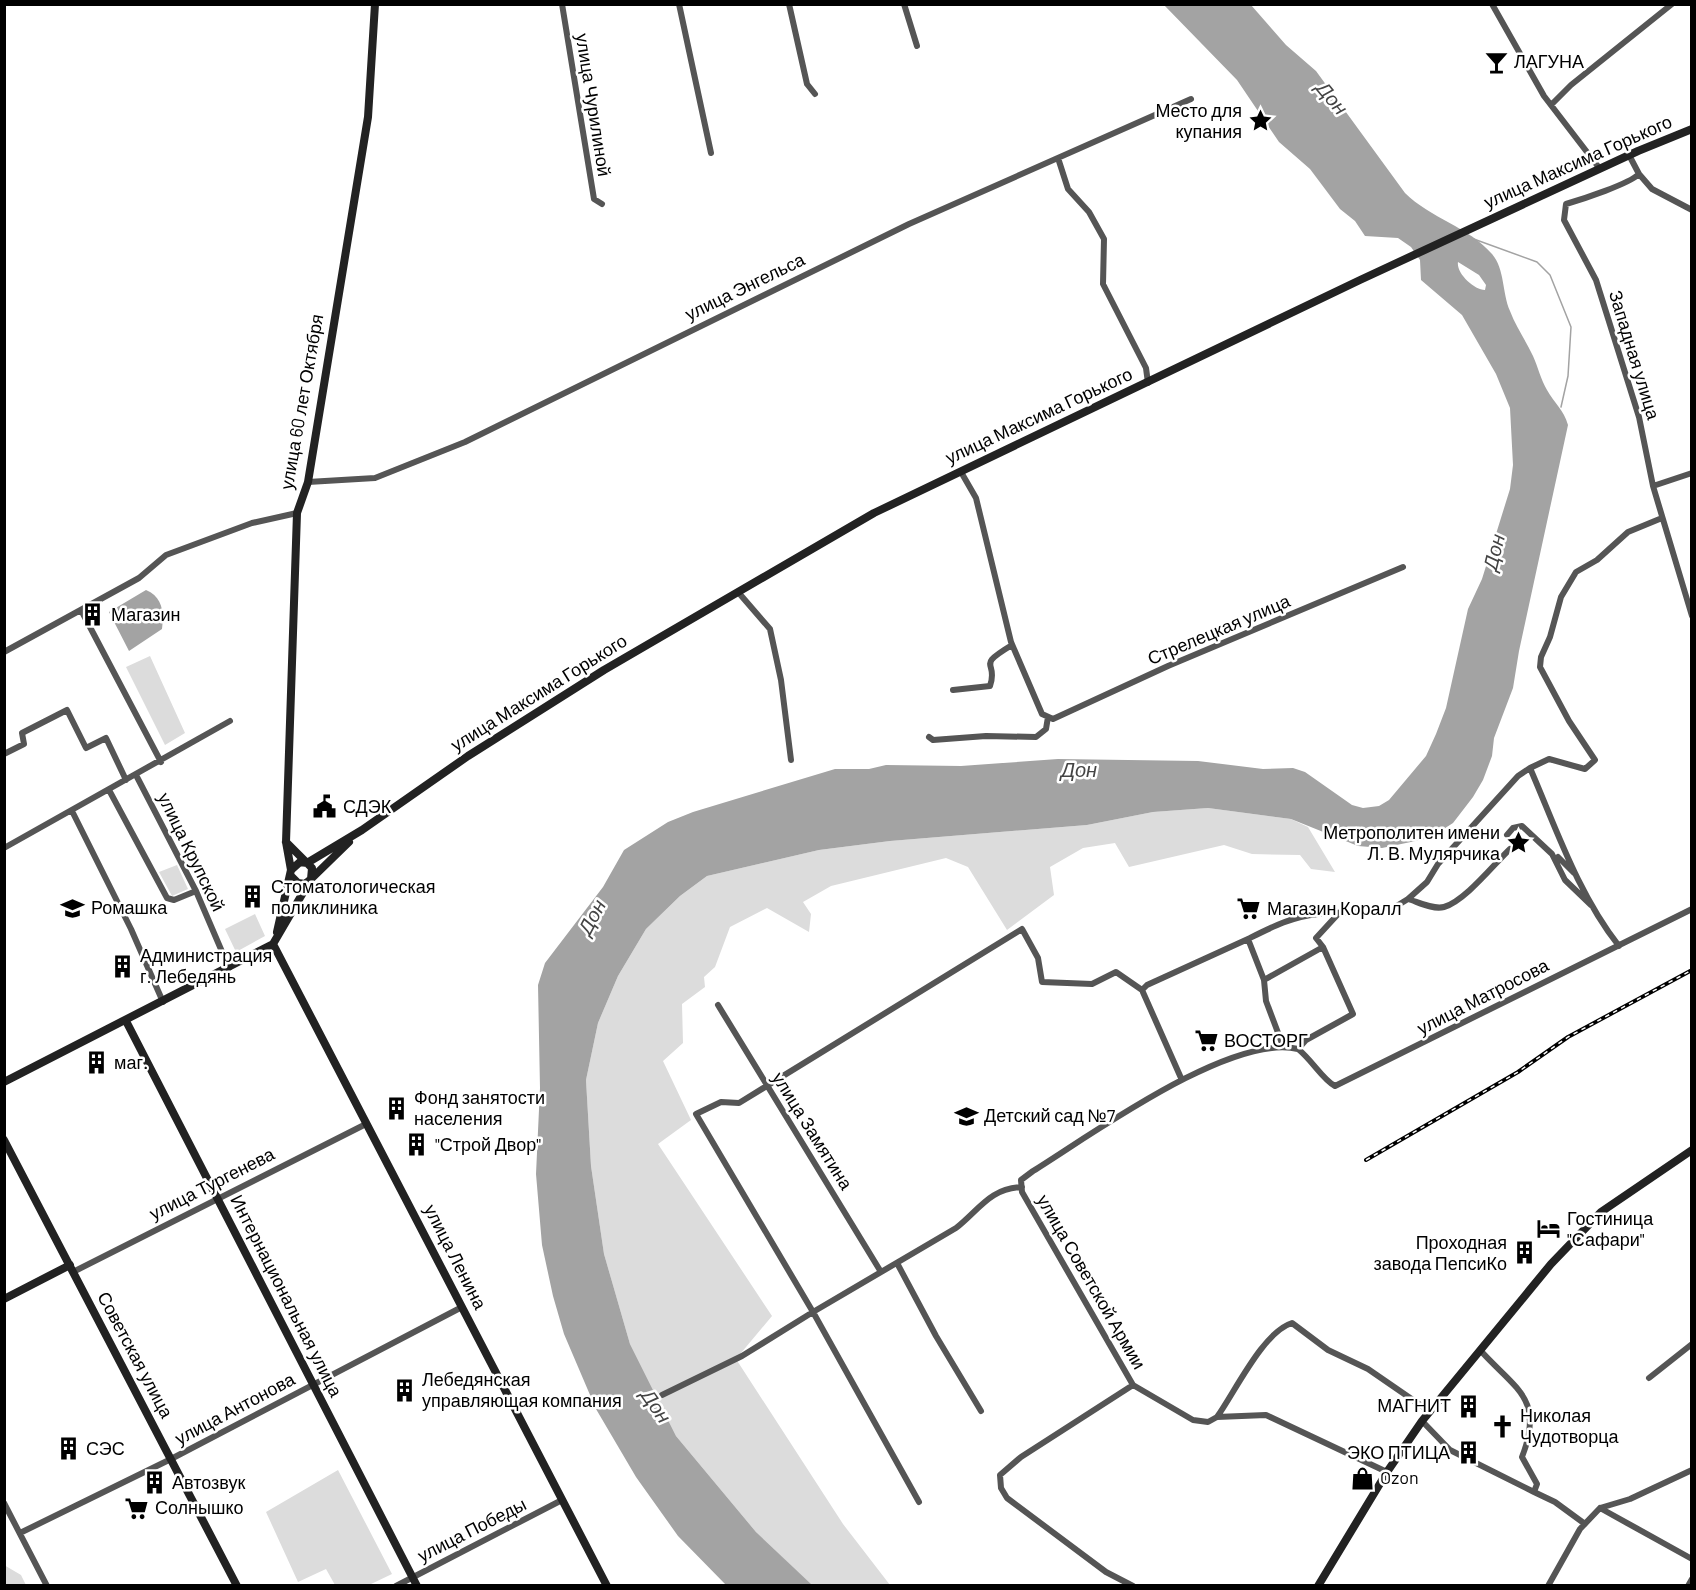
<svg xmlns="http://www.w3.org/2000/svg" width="1696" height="1590" font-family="Barlow,sans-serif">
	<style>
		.green { fill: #dcdcdc }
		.water { fill: #a3a3a3; fill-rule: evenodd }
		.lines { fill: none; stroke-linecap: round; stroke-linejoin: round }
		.stream { stroke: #a3a3a3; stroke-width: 1.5 }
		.street { stroke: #555; stroke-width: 6 }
		.secondary { stroke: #222; stroke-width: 8 }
		.rail-casing { stroke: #000; stroke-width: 4 }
		.rail { stroke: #fff; stroke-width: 1.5; stroke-dasharray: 4.5; stroke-linecap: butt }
		.labels { text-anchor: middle; stroke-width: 5; stroke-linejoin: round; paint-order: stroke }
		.poi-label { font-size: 18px; fill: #000; stroke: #fff; text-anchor: start }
		.street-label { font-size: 18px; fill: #000; stroke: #fff }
		.water-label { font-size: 20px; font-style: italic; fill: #444; stroke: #fff }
	</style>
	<rect width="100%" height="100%" fill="#fff"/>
	<path class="green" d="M150,656l35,77 -20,12 -39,-78z
		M1208,808l83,11 17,8 27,45 -24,-3 -11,-14 -48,-1 -28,-9 -95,22 -14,-24 -32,5 -33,19 4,28 -47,35 -39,-63 -22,-9 -115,28 -28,16 8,12 -2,18 -42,-24 -37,19 -15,40 -11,10 1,10 -23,17 1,39 -20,18 28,59 -33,24 114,172 -36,43 107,165 47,61 -78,1 -56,-54 -80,-96 -46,-92 -26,-90 -13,-88 -5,-86 12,-57 20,-47 28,-47 34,-33 27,-20 112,-26 71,-9 197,-16 66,-13z
		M177,865l11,24 -16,7 -13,-24z
		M255,914l10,22 -29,16 -11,-23z
		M338,1470l54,104 -23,11h-34l-9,-16 -28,13 -32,-70z
		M4,1565l17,10 5,10h-21z"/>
	<path class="water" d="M1164,5h87l35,40 30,26 89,122c25,25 64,34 87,61 13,15 10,39 18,57 6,16 16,30 23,45 5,11 8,24 14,34 7,13 17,20 21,35l-49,226 -6,37 -19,50 -2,18 -9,24 -10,17 -20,26 -23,15 -48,10 -24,-2 -67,-27 -83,-11 -55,4 -66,13 -197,16 -71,9 -112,26 -27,20 -34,33 -28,47 -20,47 -12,57 5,86 13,88 26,90 46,92 80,96 56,53h-86l-48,-49 -42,-59 -40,-68 -32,-75 -11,-38 -11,-51 -6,-71 4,-86 -2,-103 7,-22 58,-76 21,-37 44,-28 25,-10 142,-43h34l17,-4 75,1 97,-7 140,2 65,8 30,-1 12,4 47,33 11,3 16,-2 10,-6 37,-44 10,-22 10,-26 22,-99 14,-30 28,-90 3,-24 -3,-57 -14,-34 -34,-59 -41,-35 -1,-20 -9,-13 -13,-9 -33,-2 -10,-15 -15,-12 -30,-40 -31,-27 -42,-62zM1458,262l21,13 7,10 -1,5c-11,0 -29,-17 -27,-28z
		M146,590c17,7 18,23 16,39l-33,22 -20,-39z"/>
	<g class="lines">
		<path class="stream" d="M1471,238l66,24 13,13 21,52 -3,49 -7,31"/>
		<path class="street" d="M562,4l32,195 8,5
			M679,4l32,149
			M789,4l18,80 8,10
			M904,4l13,42
			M1492,4l52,92 56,73
			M1551,105l20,-20 101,-81
			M1629,155l10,19c-10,10 -56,25 -73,30l-2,16 32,60 43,137 14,69 39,130
			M1058,158l10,31 21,23 15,27 -1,45 43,84 2,15
			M1639,174l13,15 40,21
			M961,472l15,26 35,144 31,72 11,5 115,-53 235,-99
			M308,482l67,-4 90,-36 444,-218 282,-125
			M1653,486l39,-13
			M738,592l32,37 11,51 10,80
			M81,610l80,152
			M4,652l135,-74 27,-23 86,-32 45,-10
			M953,690l37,-4c9,-26 -16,-18 22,-41
			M929,737l4,3 53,-4 50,1 10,-8 2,-12
			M4,754l20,-10 -2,-11 45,-23 19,38 20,-10 20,42
			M136,775l60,116 33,77
			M109,790l58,108 7,2 22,-9
			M72,811l59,118 32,73
			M1507,835l6,-7 9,-2 30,28 13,26 26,25
			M4,848l226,-127
			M1558,857l16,16
			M1408,899c10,3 25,11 36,8 21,-6 50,-43 66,-58
			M1619,946c-41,-52 -63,-118 -89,-178l19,-9 36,10 10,-9 -26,-39 -29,-54 1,-10 9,-20 11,-40 15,-25 21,-12 31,-28 34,-14
			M1323,947l-7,-9 23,-25
			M1264,980l59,-33 30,67 -47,26 -8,9c-67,-16 -207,86 -265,122l-12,9 1,12 111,193 60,35 15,2 9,-5 49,-2 121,57
			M718,1005l163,267
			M1283,1046l-17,-45 -2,-21 -16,-41c24,-12 43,-22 70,-25 23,-3 47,1 68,-7l4,3 18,-11 19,-17 11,-18 80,-88 12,-8
			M1298,1049c14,11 25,31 37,37l357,-177
			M1181,1078l-39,-88 5,-5 101,-46
			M897,1263l39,73 45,75
			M73,1272l293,-148
			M1480,1350c35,39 65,48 42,107l15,27 -3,8 21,10 30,22
			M1649,1378l43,-34
			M662,1395l80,-39 71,-44 -117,-198 25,-12 18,1 283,-174 16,29 4,24 50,2 24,-12 26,18
			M1217,1417c18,-25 46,-85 75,-94l36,27 40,19 61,42
			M1422,1421l28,29 84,42
			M919,1502l-106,-190 143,-84c23,-18 34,-40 66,-41
			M4,1503l43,83
			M1600,1508l92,51
			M20,1533l151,-74 291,-152
			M396,1586l166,-86
			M1133,1586l-27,-14 -99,-74 -6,-10 -1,-13 21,-18 112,-72
			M1548,1586l32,-57 20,-21 30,-9 62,-29
			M1688,1586l4,-7"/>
		<path class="secondary" d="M286,842l21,21 55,-33 106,-74 136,-86 270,-157 486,-233 278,-129 54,-22
			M291,870l-5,-28 11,-329 11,-31 60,-365 7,-113
			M277,932l14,-62 9,-8 7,1 5,5 -1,11 -6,5 -7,-1 -7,-7
			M273,944l334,642
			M126,1021l291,565
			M4,1082l269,-138 38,-65 38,-37
			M4,1140l233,446
			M4,1299l66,-34
			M1318,1586l69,-114 35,-51 129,-157 50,-52 91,-62"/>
		<defs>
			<path id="rail" d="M1366,1160l152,-88 50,-35 124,-67"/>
		</defs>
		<use href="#rail" class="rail-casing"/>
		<use href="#rail" class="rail"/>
	</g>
	<defs>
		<symbol id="bar-bare" viewBox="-9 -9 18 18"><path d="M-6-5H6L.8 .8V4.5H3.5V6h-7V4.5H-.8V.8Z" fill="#000" stroke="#fff" stroke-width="2.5" paint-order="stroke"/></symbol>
		<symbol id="sight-bare" viewBox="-9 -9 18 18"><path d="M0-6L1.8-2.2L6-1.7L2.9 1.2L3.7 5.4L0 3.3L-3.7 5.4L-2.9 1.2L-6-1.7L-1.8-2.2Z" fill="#000" stroke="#fff" stroke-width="2.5" paint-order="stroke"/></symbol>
		<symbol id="building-bare" viewBox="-9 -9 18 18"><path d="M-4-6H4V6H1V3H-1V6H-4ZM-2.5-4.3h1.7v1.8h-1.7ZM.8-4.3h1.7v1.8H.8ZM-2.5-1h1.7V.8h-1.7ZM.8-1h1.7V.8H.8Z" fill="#000" stroke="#fff" stroke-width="2.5" paint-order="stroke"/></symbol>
		<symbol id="civic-bare" viewBox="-9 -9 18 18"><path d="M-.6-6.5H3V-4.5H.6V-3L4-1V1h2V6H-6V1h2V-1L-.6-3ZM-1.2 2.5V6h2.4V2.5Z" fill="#000" stroke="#fff" stroke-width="2.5" paint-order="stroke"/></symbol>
		<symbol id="school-bare" viewBox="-9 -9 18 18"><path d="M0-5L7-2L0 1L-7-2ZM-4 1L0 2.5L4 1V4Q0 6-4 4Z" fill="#000" stroke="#fff" stroke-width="2.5" paint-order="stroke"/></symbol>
		<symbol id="supermarket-bare" viewBox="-9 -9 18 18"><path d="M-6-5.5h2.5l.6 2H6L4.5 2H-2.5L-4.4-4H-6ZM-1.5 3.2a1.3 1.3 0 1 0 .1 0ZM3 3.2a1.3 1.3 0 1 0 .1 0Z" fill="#000" stroke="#fff" stroke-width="2.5" paint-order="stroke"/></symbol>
		<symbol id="hotel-bare" viewBox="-9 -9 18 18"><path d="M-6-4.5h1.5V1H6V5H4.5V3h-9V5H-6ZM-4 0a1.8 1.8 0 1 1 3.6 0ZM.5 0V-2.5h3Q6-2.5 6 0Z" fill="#000" stroke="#fff" stroke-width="2.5" paint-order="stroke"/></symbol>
		<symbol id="church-bare" viewBox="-9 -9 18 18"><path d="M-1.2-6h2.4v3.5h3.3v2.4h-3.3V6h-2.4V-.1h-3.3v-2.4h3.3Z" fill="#000" stroke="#fff" stroke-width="2.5" paint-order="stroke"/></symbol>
		<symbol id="shop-bare" viewBox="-9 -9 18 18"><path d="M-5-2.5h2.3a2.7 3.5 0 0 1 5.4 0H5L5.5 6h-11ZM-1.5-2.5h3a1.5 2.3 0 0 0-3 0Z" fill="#000" stroke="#fff" stroke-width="2.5" paint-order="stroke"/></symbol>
	</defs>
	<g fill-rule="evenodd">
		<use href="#bar-bare" x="1480" y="46" width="33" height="33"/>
		<use href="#sight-bare" x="1244" y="104" width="33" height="33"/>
		<use href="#building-bare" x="76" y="598" width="33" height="33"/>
		<use href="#civic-bare" x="308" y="790" width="33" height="33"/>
		<use href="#sight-bare" x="1502" y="826" width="33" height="33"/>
		<use href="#building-bare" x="236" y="880" width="33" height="33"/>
		<use href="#school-bare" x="56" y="892" width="33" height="33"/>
		<use href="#supermarket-bare" x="1232" y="892" width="33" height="33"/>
		<use href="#building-bare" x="106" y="950" width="33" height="33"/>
		<use href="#supermarket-bare" x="1190" y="1024" width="33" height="33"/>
		<use href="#building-bare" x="80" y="1046" width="33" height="33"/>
		<use href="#building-bare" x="380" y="1092" width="33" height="33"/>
		<use href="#school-bare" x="950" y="1100" width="33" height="33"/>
		<use href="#building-bare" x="400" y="1128" width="33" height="33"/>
		<use href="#hotel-bare" x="1532" y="1212" width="33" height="33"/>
		<use href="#building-bare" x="1508" y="1236" width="33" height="33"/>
		<use href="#building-bare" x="388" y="1374" width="33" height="33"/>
		<use href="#building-bare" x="1452" y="1390" width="33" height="33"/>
		<use href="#church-bare" x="1486" y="1410" width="33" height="33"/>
		<use href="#building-bare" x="52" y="1432" width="33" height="33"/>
		<use href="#building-bare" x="1452" y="1436" width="33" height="33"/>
		<use href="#shop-bare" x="1346" y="1462" width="33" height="33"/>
		<use href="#building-bare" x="138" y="1466" width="33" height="33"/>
		<use href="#supermarket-bare" x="120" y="1492" width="33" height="33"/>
	</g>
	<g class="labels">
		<g class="poi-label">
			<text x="1514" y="68">ЛАГУНА</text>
			<text x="1242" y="117" text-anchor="end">Место для<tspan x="1242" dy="21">купания</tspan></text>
			<text x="111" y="621">Магазин</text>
			<text x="343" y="813">СДЭК</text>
			<text x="1500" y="839" text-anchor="end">Метрополитен имени<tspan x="1500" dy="21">Л. В. Мулярчика</tspan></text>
			<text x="271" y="893">Стоматологическая<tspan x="271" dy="21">поликлиника</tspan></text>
			<text x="91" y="914">Ромашка</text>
			<text x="1267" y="915">Магазин Коралл</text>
			<text x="140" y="962">Администрация<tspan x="140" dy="21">г. Лебедянь</tspan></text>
			<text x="1224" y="1047">ВОСТОРГ</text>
			<text x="114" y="1069">маг.</text>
			<text x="414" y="1104">Фонд занятости<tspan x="414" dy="21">населения</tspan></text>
			<text x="984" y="1122">Детский сад №7</text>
			<text x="435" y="1151">"Строй Двор"</text>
			<text x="1567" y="1225">Гостиница<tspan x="1567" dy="21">"Сафари"</tspan></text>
			<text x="1507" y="1249" text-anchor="end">Проходная<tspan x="1507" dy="21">завода ПепсиКо</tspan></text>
			<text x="422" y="1386">Лебедянская<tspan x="422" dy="21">управляющая компания</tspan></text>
			<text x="1451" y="1412" text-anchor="end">МАГНИТ</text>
			<text x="1520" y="1422">Николая<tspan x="1520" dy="21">Чудотворца</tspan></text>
			<text x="86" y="1455">СЭС</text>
			<text x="1450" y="1459" text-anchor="end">ЭКО ПТИЦА</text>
			<text x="1380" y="1484">Ozon</text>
			<text x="172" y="1489">Автозвук</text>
			<text x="155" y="1514">Солнышко</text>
		</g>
		<g class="street-label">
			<text transform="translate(593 105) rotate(81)" y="6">улица Чурилиной</text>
			<text transform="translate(1578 162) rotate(-24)" y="6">улица Максима Горького</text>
			<text transform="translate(745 287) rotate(-26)" y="6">улица Энгельса</text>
			<text transform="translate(1634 355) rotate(73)" y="6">Западная улица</text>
			<text transform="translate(302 402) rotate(-80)" y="6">улица 60 лет Октября</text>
			<text transform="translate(1039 416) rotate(-25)" y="6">улица Максима Горького</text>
			<text transform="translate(1219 630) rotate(-23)" y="6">Стрелецкая улица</text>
			<text transform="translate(539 693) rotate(-32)" y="6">улица Максима Горького</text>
			<text transform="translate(191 852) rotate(64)" y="6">улица Крупской</text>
			<text transform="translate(1483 997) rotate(-27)" y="6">улица Матросова</text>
			<text transform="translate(812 1131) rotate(58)" y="6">улица Замятина</text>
			<text transform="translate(212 1184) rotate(-27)" y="6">улица Тургенева</text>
			<text transform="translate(455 1257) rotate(63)" y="6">улица Ленина</text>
			<text transform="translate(1091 1282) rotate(60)" y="6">улица Советской Армии</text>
			<text transform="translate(286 1296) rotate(63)" y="6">Интернациональная улица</text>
			<text transform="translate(135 1355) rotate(62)" y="6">Советская улица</text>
			<text transform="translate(235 1409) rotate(-28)" y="6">улица Антонова</text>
			<text transform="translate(472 1530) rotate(-27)" y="6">улица Победы</text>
		</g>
		<g class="water-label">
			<text transform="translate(1332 98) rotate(50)" y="7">Дон</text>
			<text transform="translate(1494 552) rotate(-76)" y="7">Дон</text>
			<text x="1079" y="777">Дон</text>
			<text transform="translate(592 917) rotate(-62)" y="7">Дон</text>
			<text transform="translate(656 1406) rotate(55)" y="7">Дон</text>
		</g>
	</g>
	<rect width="1696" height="1590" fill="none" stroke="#000000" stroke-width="12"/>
</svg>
